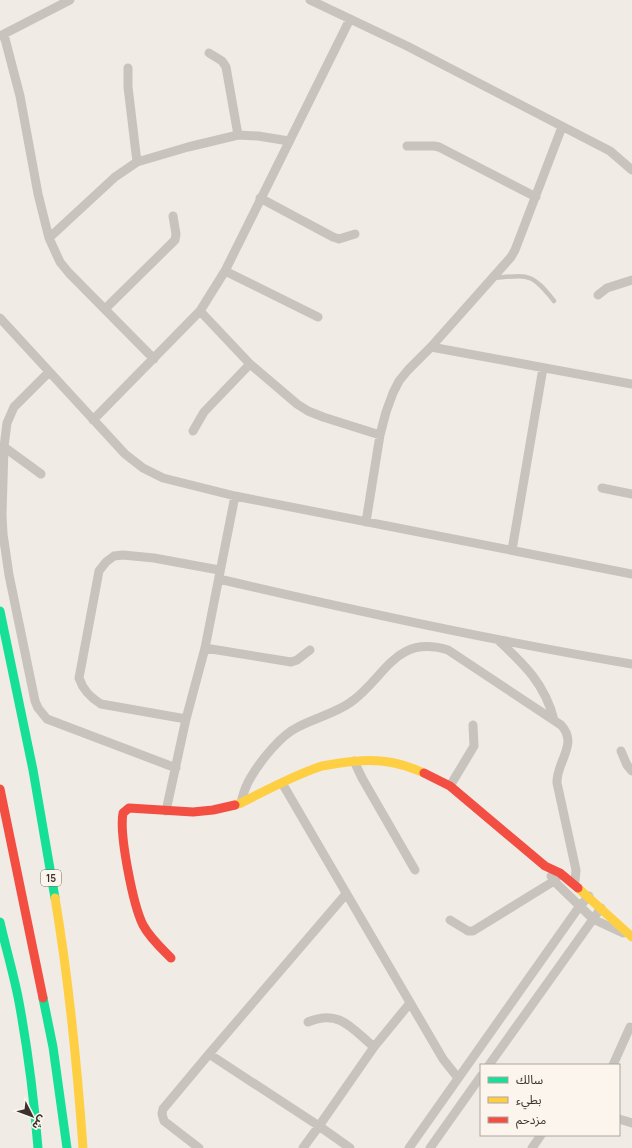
<svg xmlns="http://www.w3.org/2000/svg" width="632" height="1148" font-family="Manrope,'Noto Sans Arabic',sans-serif">
	<style>
		.lines { fill: none; stroke-linecap: round; stroke-linejoin: round }
		.lane { stroke: #c9c3be; stroke-width: 4.5 }
		.street { stroke: #c9c3be; stroke-width: 9 }
		.fast { stroke: #16e098; stroke-width: 9 }
		.slow { stroke: #ffcf43; stroke-width: 9 }
		.jam { stroke: #f24e42; stroke-width: 9 }
		.labels { text-anchor: middle; stroke-width: 3; stroke-linejoin: round; paint-order: stroke }
		.shield { fill: #fbf5ee; stroke: #756b66; stroke-width: 1 }
		.shield-label { font-size: 10px; font-weight: bold; fill: #3b302b }
	</style>
	<rect width="100%" height="100%" fill="#f0ebe5"/>
	<g class="lines">
		<path class="lane" d="M493,278c36,-3 38,-6 61,23"/>
		<path class="street" d="M310,0l97,46 203,105 22,19
			M4,35l16,61 18,98 11,44 11,24 9,11 85,86
			M0,36l70,-36
			M209,53l13,8 4,6 12,68
			M128,68v19l9,75
			M407,146h27l5,1 97,50
			M260,198l73,39 6,2 16,-5
			M49,238l66,-61 22,-15 51,-15 50,-12 20,1 31,5
			M225,271l93,46
			M598,295l9,-7 25,-8
			M105,309l70,-69 1,-6 -3,-18
			M200,311l50,53 47,40 11,7 15,6 57,18
			M0,318l125,136 18,14 20,10 72,18 397,78
			M431,347l201,37
			M49,372l-35,35 -7,16 -3,24 -2,68 1,19 6,41 26,126 3,7 9,11 129,49
			M93,420l107,-109 25,-40 125,-252
			M193,431l11,-19 46,-48
			M4,447l37,27
			M602,488l30,6
			M366,522l14,-87 6,-23 7,-19 6,-12 9,-11 23,-23 80,-90 4,-7 47,-123
			M512,550l31,-182
			M219,579c137,32 274,62 413,85
			M498,640c26,24 47,44 56,80
			M205,648l86,14 6,-2 13,-10
			M186,719l-85,-15c-11,-7 -18,-14 -22,-26l20,-107 7,-9 8,-6 9,-1 31,3 65,12
			M621,751l6,14 5,6
			M354,761l8,17 53,92
			M282,783l161,276 15,19
			M450,786l24,-40 -1,-21
			M241,803c2,-9 5,-18 10,-26 10,-17 30,-42 47,-50 17,-9 38,-14 53,-25 35,-25 44,-68 97,-52l113,75c18,19 -5,37 -4,58l19,87 -1,11 -2,2
			M166,811l20,-92 19,-71 30,-152
			M551,876l3,5 39,38 30,14
			M450,920l18,11h5l81,-50 6,-8
			M308,1022c32,-13 43,6 66,25
			M209,1054l110,72 31,22
			M489,1065l112,-157
			M613,1065l17,-38
			M619,1119l13,4
			M199,1148l-35,-27 -2,-7 1,-5 46,-55 137,-160
			M303,1148l16,-22 55,-79 36,-44
			M409,1148l170,-241 10,-11
			M430,1148l51,-72
			M532,1148l9,-13"/>
		<path class="fast" d="M0,611l33,159 22,128
			M0,922c6,27 14,53 19,80 9,49 15,97 19,146
			M43,998l10,49 14,101"/>
		<path class="slow" d="M235,805l6,-2c26,-13 53,-28 81,-37 6,-1 12,-2 18,-3 32,-5 55,-3 84,10
			M578,888l54,49
			M55,898c14,83 22,166 28,250"/>
		<path class="jam" d="M424,773l26,13 95,80 15,7 18,15
			M0,789l43,209
			M171,958c-10,-10 -21,-20 -28,-33 -10,-20 -24,-91 -20,-112l6,-5 64,4 20,-2 22,-5"/>
	</g>
	<g class="labels">
		<rect class="shield" x="41" y="870" width="20" height="16" rx="3"/>
		<g class="shield-label">
			<text x="51" y="882">15</text>
		</g>
	</g>
	<rect x="480" y="1064" width="140" height="72" fill="#fbf5ee" stroke="#aea6a0"/>
	<rect x="488" y="1077" width="20" height="6" fill="#16e098" stroke="#aea6a0"/>
	<text x="516" y="1084" font-size="12" fill="#3b302b">سالك</text>
	<rect x="488" y="1097" width="20" height="6" fill="#ffcf43" stroke="#aea6a0"/>
	<text x="516" y="1104" font-size="12" fill="#3b302b">بطيء</text>
	<rect x="488" y="1117" width="20" height="6" fill="#f24e42" stroke="#aea6a0"/>
	<text x="516" y="1124" font-size="12" fill="#3b302b">مزدحم</text>
	<g transform="translate(32 1116) rotate(132)" stroke="#fbf5ee" stroke-width="3" paint-order="stroke">
	<path d="M0-3L7 15L0 10L-7 15Z" fill="#3b302b"/>
	<text y="-6" font-size="11" font-weight="bold" text-anchor="middle" fill="#3b302b">ش</text>
	</g>
</svg>
